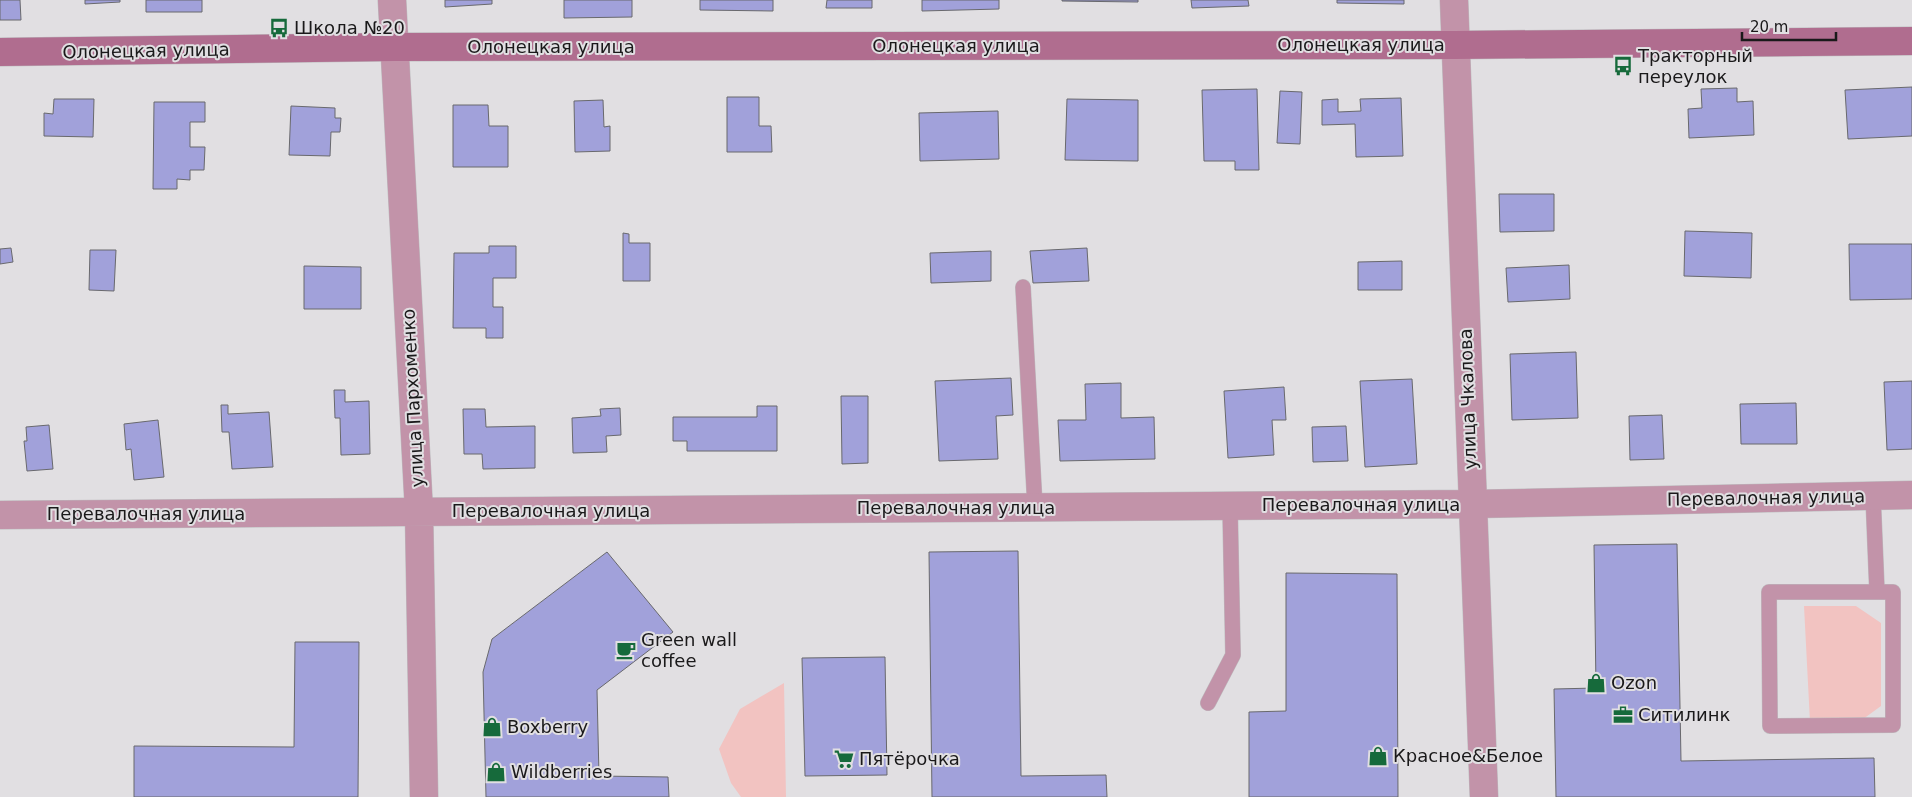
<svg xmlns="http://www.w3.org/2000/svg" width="1912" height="797" font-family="'DejaVu Sans',sans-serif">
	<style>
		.green { fill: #f2c3c1 }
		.building { fill: #a1a1da; stroke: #69696d }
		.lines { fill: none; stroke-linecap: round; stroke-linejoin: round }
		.lane-casing { stroke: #bdbbbe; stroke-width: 16 }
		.street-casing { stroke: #bdbbbe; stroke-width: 29 }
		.secondary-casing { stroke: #bdbbbe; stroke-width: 29 }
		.lane { stroke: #c293a9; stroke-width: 15 }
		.street { stroke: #c293a9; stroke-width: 28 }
		.secondary { stroke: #b06d8f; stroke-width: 28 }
		.labels { text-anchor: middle; stroke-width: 4; stroke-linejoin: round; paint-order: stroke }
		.poi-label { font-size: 18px; fill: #1a191a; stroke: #e1dfe2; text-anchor: start }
		.street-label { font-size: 18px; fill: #1a191a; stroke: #e1dfe2 }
	</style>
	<rect width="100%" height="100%" fill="#e1dfe2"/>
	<path class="green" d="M1804,606h52l25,17v83l-22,16h-49z
		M784,683l2,114h-45l-10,-14 -12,-34 21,-40z"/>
	<path class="building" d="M0,0h20l1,20h-21z
		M85,0h35v2l-35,2z
		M146,0h56v12h-56z
		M445,0h47v4l-47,3z
		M564,0h68v17l-68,1z
		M700,0h73v11l-73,-1z
		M827,0h45v8h-46z
		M922,0h77v9l-77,2z
		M1062,0h76v2l-76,-1z
		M1191,0h57l1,6 -57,2z
		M1337,0h67v4l-67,-1z
		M1912,87v49l-64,3 -3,-49z
		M1737,88v14l16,-1 1,34 -65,3 -1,-29 14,-1 -1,-19z
		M1257,89l2,81h-24v-9h-31l-2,-71z
		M1280,91l22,1 -2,52 -23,-1z
		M727,97h32v29h12l1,26h-45z
		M1401,98l2,58 -47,1 -1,-33 -33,1v-25l16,-1v13l23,-1 -1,-12z
		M54,99h40l-1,38 -49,-1v-23l9,1z
		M1067,99l71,1v61l-73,-1z
		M603,100l1,27 6,-1v25l-35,1 -1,-51z
		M154,102h51v20h-15v25h15l-1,23h-14v10l-13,-1v10h-24z
		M453,105h35l1,21h19v41h-55z
		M291,106l44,2v10h6l-1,14h-9l-1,24 -41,-1z
		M998,111l1,48 -79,2 -1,-48z
		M1499,194h55v37l-54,1z
		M1685,231l67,2 -1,45 -67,-2z
		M623,233l6,1v9h21v38h-27z
		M1849,244h63v55l-62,1z
		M489,246h27v32h-23v29h10v31h-17v-10h-33l1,-75h35z
		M11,248l2,14 -13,2v-15z
		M1087,248l2,33 -56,2 -3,-32z
		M90,250h26l-2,41 -25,-1z
		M991,251v30l-60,2 -1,-30z
		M1402,261v29h-44v-28z
		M1569,265l1,34 -62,3 -2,-34z
		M304,266l57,1v42h-57z
		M1576,352l2,66 -66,2 -2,-66z
		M1011,378l2,37 -17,1 2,43 -59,2 -4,-80z
		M1412,379l5,85 -52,3 -5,-86z
		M1912,381v68l-25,1 -3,-68z
		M1121,383v35l33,-1 1,42 -95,2 -2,-41h28l-1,-36z
		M1284,387l2,33h-14l2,35 -46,3 -4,-67z
		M334,390h11v12l24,-1 1,53 -29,1 -1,-37h-5z
		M841,396h27v67l-26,1z
		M1796,403l1,41h-56l-1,-40z
		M221,405h7v9l41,-2 4,55 -41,2 -3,-37h-7z
		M757,406h20v45h-90v-10h-14v-24h84z
		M620,408l1,27 -15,1 1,16 -34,1 -1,-35 29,-2 -1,-7z
		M463,409h22l1,18 49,-1v42l-52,1 -1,-15h-18z
		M1662,415l2,44 -34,1 -1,-44z
		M158,420l6,57 -30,3 -3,-31 -5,1 -2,-26z
		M49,425l4,44 -26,2 -3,-30h3l-1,-14z
		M1346,426l2,35 -35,1 -1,-35z
		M1677,544l4,217 193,-3 1,39h-319l-2,-108 42,-1 -2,-143z
		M1018,551l3,225 85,-1 1,22h-175l-3,-245z
		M607,552l66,80 -76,58 2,86 69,1 1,20h-183l-3,-125 9,-33z
		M1286,573l111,1 1,223h-149v-85l37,-1z
		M295,642h64l-1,155h-224v-51l160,1z
		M885,657l2,118 -82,1 -3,-118z"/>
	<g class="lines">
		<defs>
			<path id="lane" d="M1023,287l12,220
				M1873,495l4,97h-108l1,134 123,-1v-133h-16
				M1208,703l25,-48 -3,-149"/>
			<path id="street" d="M392,0l27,512 5,285
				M1454,0l30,797
				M0,515l1472,-11 440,-9"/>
			<path id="secondary" d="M0,52l394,-5 1060,-2 458,-4"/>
		</defs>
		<use href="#lane" class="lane-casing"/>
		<use href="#street" class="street-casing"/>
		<use href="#secondary" class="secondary-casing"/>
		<use href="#lane" class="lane"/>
		<use href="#street" class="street"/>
		<use href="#secondary" class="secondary"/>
	</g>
	<defs>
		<symbol id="bus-bare" viewBox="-9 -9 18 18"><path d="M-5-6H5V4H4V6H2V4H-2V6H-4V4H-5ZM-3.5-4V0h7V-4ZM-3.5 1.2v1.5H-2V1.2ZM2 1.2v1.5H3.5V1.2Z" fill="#166a3b" stroke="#e1dfe2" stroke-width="2.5" paint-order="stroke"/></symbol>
		<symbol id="cafe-bare" viewBox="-9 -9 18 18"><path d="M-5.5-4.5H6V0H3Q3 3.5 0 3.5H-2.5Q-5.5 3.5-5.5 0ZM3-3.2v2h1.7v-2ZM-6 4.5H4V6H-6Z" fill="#166a3b" stroke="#e1dfe2" stroke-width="2.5" paint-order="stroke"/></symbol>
		<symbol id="shop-bare" viewBox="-9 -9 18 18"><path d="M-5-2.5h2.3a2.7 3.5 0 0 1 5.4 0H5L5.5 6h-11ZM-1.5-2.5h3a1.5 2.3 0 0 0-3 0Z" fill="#166a3b" stroke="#e1dfe2" stroke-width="2.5" paint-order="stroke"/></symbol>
		<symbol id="office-bare" viewBox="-9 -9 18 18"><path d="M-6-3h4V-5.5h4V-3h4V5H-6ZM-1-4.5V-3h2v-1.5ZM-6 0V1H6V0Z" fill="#166a3b" stroke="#e1dfe2" stroke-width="2.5" paint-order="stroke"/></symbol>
		<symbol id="supermarket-bare" viewBox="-9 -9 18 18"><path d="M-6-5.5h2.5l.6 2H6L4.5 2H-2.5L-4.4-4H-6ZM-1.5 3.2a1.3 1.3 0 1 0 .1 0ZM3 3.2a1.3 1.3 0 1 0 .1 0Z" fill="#166a3b" stroke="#e1dfe2" stroke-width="2.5" paint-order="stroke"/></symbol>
	</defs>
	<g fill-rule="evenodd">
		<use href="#bus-bare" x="265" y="14" width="28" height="28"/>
		<use href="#bus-bare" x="1609" y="52" width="28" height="28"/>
		<use href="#cafe-bare" x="612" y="636" width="28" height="28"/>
		<use href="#shop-bare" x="1582" y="669" width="28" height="28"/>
		<use href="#office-bare" x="1609" y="701" width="28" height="28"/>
		<use href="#shop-bare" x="478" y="713" width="28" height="28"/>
		<use href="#shop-bare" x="1364" y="742" width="28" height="28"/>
		<use href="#supermarket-bare" x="830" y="745" width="28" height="28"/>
		<use href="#shop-bare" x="482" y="758" width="28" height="28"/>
	</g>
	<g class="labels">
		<g class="poi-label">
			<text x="294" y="34">Школа №20</text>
			<text x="1638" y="62">Тракторный<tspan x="1638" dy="21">переулок</tspan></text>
			<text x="641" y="646">Green wall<tspan x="641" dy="21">coffee</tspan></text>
			<text x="1611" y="689">Ozon</text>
			<text x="1638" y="721">Ситилинк</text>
			<text x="507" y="733">Boxberry</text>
			<text x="1393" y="762">Красное&amp;Белое</text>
			<text x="859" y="765">Пятёрочка</text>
			<text x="511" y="778">Wildberries</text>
		</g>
		<g class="street-label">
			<text x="1361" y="51">Олонецкая улица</text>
			<text x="956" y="52">Олонецкая улица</text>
			<text x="551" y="53">Олонецкая улица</text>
			<text transform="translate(146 51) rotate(-1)" y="6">Олонецкая улица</text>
			<text transform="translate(413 398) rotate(-93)" y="6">улица Пархоменко</text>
			<text transform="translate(1468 399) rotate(-92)" y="6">улица Чкалова</text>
			<text transform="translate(1766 498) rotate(-1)" y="6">Перевалочная улица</text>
			<text x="1361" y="511">Перевалочная улица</text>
			<text x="956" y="514">Перевалочная улица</text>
			<text x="551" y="517">Перевалочная улица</text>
			<text x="146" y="520">Перевалочная улица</text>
		</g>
	</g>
	<path d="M1742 32v8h94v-8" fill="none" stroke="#1a191a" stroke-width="2.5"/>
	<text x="1750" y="32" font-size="15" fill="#1a191a" stroke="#e1dfe2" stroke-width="4" paint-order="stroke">20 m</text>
</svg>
